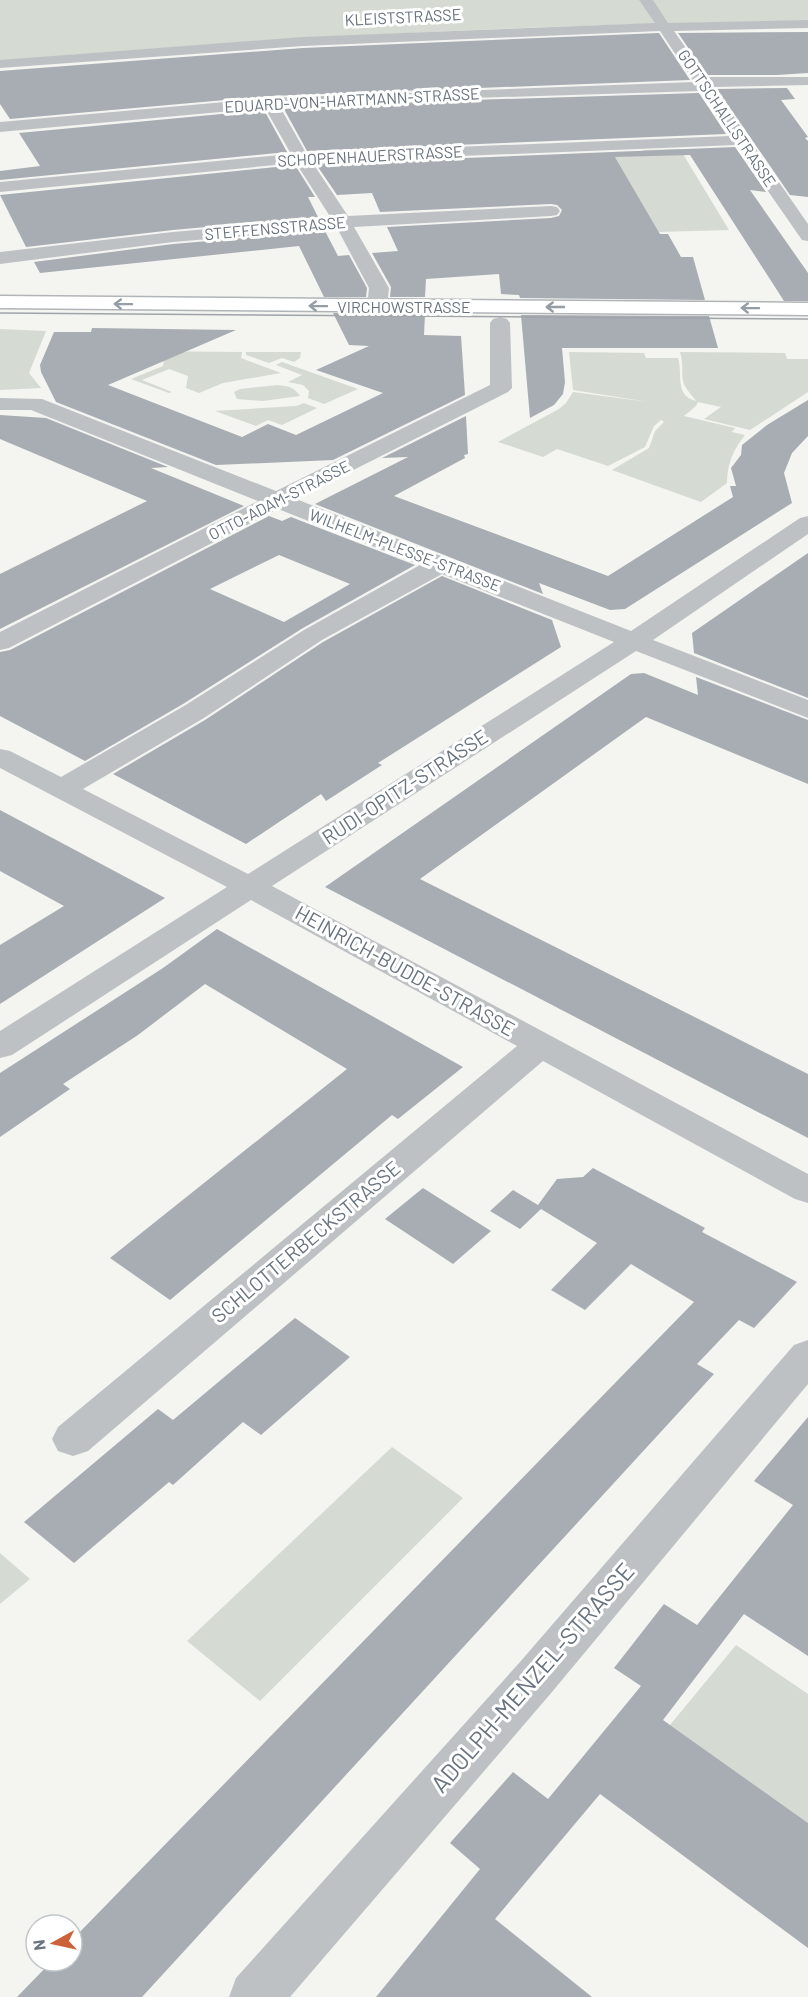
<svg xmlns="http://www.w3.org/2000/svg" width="808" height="1997" font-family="Barlow,sans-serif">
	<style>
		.green { fill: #d5dad2 }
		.building { fill: #a7adb2; fill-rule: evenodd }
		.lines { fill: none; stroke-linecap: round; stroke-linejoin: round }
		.major-casing { stroke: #b1b5b8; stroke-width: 3 }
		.minor { fill: #bec1c4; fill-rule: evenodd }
		.major { fill: #fff; fill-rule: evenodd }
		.tram { stroke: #9fa4a9; stroke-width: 1.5 }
		.oneway { stroke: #959da5 }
		.labels { text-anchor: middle; stroke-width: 6; stroke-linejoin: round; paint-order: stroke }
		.far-street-label { font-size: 16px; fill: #67737e; stroke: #fff }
		.street-label { font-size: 20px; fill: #67737e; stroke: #fff }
		.near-street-label { font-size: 24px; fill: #67737e; stroke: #fff }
	</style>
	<rect width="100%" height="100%" fill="#f4f4f1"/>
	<path class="green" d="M0,0h808v21c-270,3 -539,16 -808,40z
		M680,149l49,81 -70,2 -44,-75 31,-2 -3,-5z
		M0,329l46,2 -17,42 12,15 -41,2z
		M128,351l114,1 -1,6 40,15 -58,10 -24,10 -13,-5 2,-12 -19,-7 -27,11 30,12 -3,1 -38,-14 32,-13 1,-5 -5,2z
		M246,352h55l-1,6 -6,4 -12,-4 -13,5 -23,-8z
		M569,352l75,1 2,5h32c5,15 -4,38 18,43 -4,-6 -11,-12 -13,-20 -2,-9 1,-17 -3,-29l105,1 2,6h21v33l-58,38 -46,-11 17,-12 -23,-5 -2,4 -12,10 51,12 -3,4 13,3c-12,15 -18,29 -18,48l-26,19 -89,-32 37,-22 6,-17 9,-9 -3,-2 -7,6 -9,21 -37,19 -51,-17 -14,8 -45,-15 61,-33 7,-6 7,-11 76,10 -76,-12z
		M282,362l76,27 -34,15 -16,-6 1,-7 -6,-6 -15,-3 14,-7 -26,-10z
		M278,385c10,1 16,2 22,11l-37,5 -26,-2 -3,-7 6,-3z
		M304,403l13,5 -35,17 -14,-5 -12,6 -41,-15 81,-5z
		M392,1447l71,51 -203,203 -73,-60z
		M0,1553l30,26 -30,25z
		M736,1645l72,49v129l-138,-98z"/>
	<path class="building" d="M808,32v41l-31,2h-70l-29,-42z
		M659,33l31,47 -420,16 -260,23 -10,-15v-33l303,-23z
		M787,88l8,11 -14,1 27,37 -3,1 3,3v56l-18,-2 -73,-106z
		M699,93l27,41 -419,17 -23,-42 157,-8z
		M264,110l23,42 -287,28v-9l40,-5 -21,-33z
		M735,147l31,45 -16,-2 58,83v28h-24l-94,-146 -75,2 45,77h8l13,23h12l12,43 -185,-2 -1,-3 -18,-1 -2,-20 -73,5 -1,18h-35l1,-10 -19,-34 26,-2 -11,-24 164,-9 8,-2 3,-6 -5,-5 -6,-1 -171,8 -8,-19 -35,2 -21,-31z
		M295,165l20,32h-7l10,20 -145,13 -147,17 -26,-52z
		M325,231l13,25 11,-1 18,33 -1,9h-42l-25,-51 -259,27 -6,-11 139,-18z
		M333,313l92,1 -1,21 37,1 4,59 -132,65 -117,5 -160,-63 -15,-30 -1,-7 14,-33h37l1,-4 144,2 -128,55 134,52 26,-13 28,11 87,-42 -67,-23 53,-24 -20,-1z
		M521,315l188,1 9,32h-156l3,34 -2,12 -9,11 -24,13z
		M808,400v36l-16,17 -8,20 8,30 -167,106 -15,1 -71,-27 4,11 -228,-90 93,-47 -26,1 84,-42 2,38 -4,1 1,3 -71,38 214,80 125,-79 -3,-11h6l-5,-18 10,-13 1,-10 25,-20z
		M0,415l46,3 122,49 -17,1 93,38 -244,123v-55l147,-73 -147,-62z
		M269,516l13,5 9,-4 124,48 -112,63 -120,76 -98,57 -85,-45v-64l10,-2zM279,555l71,29 -66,38 -74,-33z
		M808,553v145l-114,-45 -2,-20z
		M442,576l110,44 9,27 -183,116 4,2 -56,36 -5,-7 -75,50 -133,-70 92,-54 118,-78z
		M644,673l54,22 -2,-18 112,43v64l-162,-67 -226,162 388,195v64l-483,-251 306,-213z
		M0,810l165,88 -165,106v-59l64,-39 -64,-35z
		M217,929l246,138 -65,52 -6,-4 -222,185 -60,-42 237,-189 -142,-85 -67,51 -75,49 7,5 -70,48v-64l163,-105z
		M593,1168l112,60 -3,4 95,50 -43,46 -15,-8 -42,44 17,10 -572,623h-125l35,-36h20v-21l622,-638 -63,-38 -46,46 -34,-20 46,-47 -56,-34 -21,20 -30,-18 23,-21 25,15 19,-26 26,-2z
		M423,1188l68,43 -38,33 -68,-45z
		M295,1318l55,39 -89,78 -18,-13 -70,63 -4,-3 -95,81 -50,-41 134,-113 15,11z
		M808,1417v239l-64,-42 -81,106 145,103v125l-208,-154 -105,125 97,78h-216l104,-128 -30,-26 63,-71 35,27 93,-113 -27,-18 50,-64 33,21 96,-120 -39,-24z"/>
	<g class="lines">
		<defs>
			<path id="major" d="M0,296l808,7v12l-808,-7z"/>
		</defs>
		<use href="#major" class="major-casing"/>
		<path class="minor" d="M639,0h14l15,23 140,-3v8l-134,3 32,46h102v8l-95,2 95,137v17l-6,-1 -66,-95 -424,17 36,54 203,-10 6,1 3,4 -3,4 -6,1 -197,11 35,61 -2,19 -3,4h-14l-3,-4 2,-19 -32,-60 -164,14 -173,22v-12l173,-20 158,-14 -35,-55 -296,29v-10l291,-28 -26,-46 -265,24v-10l270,-24 424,-16 -34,-51 -357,15 -303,22v-8l303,-23 352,-14zM700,91l30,45 -424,17 -26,-46 161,-8z
			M500,317l7,2 3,4 2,65 -4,4 -212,107 335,132 169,-113 8,-2v18l-155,106 155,60v18l-172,-67 -364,235 536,288v29l-13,-4 -252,-138 -455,390 -15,5 -15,-5 -6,-12 6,-12 459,-381 -266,-146 -239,155 -12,3v-27l227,-144 -227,-119v-19l10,2 51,26 123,-71 120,-76 116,-65 -142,-56 -269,139 -9,2v-18l258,-131 -227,-91h-31v-12l42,1 234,92 214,-106v-62l3,-4zM442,574l172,68 -366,232 -165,-85 121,-71 118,-78z
			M808,1340v44l-256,308 -262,305h-61l7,-19 284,-316 274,-317z"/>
		<use href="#major" class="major"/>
		<path class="tram" d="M0,313l808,6"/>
	</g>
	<defs><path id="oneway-shaft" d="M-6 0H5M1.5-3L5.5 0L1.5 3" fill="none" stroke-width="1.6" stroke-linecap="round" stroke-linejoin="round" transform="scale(1.5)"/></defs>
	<g class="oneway">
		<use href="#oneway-shaft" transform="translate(123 304) rotate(-179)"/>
		<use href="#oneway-shaft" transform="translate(318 306) rotate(-179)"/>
		<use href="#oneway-shaft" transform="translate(555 307) rotate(-180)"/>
		<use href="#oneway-shaft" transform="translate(750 308) rotate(-179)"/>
	</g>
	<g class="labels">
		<g class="far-street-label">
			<text transform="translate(403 17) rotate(-3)" y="6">KLEISTSTRASSE</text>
			<text transform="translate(352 100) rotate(-3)" y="6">EDUARD-VON-HARTMANN-STRASSE</text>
			<text transform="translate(727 118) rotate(56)" y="6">GOTTSCHALLSTRASSE</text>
			<text transform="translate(370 156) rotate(-3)" y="6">SCHOPENHAUERSTRASSE</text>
			<text transform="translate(275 228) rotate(-5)" y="6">STEFFENSSTRASSE</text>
			<text x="404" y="313">VIRCHOWSTRASSE</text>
			<text transform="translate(279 500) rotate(-27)" y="6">OTTO-ADAM-STRASSE</text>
			<text transform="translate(405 550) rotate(21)" y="6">WILHELM-PLESSE-STRASSE</text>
		</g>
		<g class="street-label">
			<text transform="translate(405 787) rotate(-33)" y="7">RUDI-OPITZ-STRASSE</text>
			<text transform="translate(405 971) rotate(29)" y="7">HEINRICH-BUDDE-STRASSE</text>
			<text transform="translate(306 1242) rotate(-40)" y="7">SCHLOTTERBECKSTRASSE</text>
		</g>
		<g class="near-street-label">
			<text transform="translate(533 1678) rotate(-49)" y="8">ADOLPH-MENZEL-STRASSE</text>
		</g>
	</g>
	<g transform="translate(54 1943) rotate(262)"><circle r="28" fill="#ffffff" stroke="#c2c7cb" stroke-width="1.5"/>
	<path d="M0-4.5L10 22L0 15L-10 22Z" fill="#cb623a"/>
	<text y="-9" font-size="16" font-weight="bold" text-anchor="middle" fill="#67737e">N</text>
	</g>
</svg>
